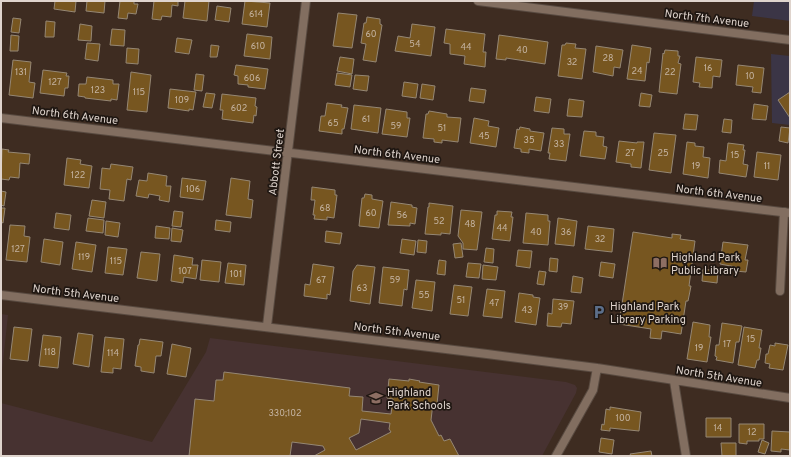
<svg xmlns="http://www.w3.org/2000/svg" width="791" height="457" font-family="Overpass,sans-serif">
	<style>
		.commercial { fill: #3b3546 }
		.education { fill: #473231 }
		.building { fill: #775620; stroke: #958774; fill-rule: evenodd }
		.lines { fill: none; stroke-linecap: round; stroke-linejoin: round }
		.lane-casing { stroke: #584a40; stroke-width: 10 }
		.street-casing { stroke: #584a40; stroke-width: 10 }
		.lane { stroke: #826e60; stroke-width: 8 }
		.street { stroke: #826e60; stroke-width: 8 }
		.labels { text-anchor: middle; stroke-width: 3.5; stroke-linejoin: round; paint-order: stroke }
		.number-label { font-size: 9px; fill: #c5b4a2 }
		.street-label { font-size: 11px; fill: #dfd4cd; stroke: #1f1712 }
		.poi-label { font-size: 11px; fill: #dfd4cd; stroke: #1f1712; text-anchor: start }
	</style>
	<rect width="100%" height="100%" fill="#3e2c21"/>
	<path class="commercial" d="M754,1h36v20l-38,-5z
		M771,54l19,2v69l-18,-2z"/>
	<path class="education" d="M1,314l7,1 -7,65z
		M210,338l356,44 9,3 2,3 -1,5 -34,63h-541v-53l151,39 54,-90z"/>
	<path class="building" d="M55,1h21l-1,11 -21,-3z
		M87,1h18l-1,12 -18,-2z
		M120,1h14v3h4l-2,10 -8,-1 -1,6 -9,-1z
		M154,1h24v5l-6,-1 -1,12 -9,-1 -1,4 -9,-1z
		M185,1h24l-2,20 -24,-3z
		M245,1l25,2 -3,24 -25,-3z
		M217,6l14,2 -2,14 -14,-2z
		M338,13l19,2 -5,33 -19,-2z
		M367,17l13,2v5l2,1 -6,37 -13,-2 3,-16 -5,-1 3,-20h2z
		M13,18l8,1 -2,14 -8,-1z
		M46,21l9,1 -1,15h-9z
		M80,24l12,2 -1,15 -13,-1z
		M412,24l23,3 -4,29 -36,-5 3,-15 12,2z
		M112,29l13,1 -1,16 -14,-1z
		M446,29l39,5 -2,18h3l-1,15 -21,-3 1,-8 -15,-2v-10l-6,-1z
		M247,34l25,3 -2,22 -26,-3z
		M11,35l8,1 -1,15h-8z
		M499,35l49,7 -3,22 -39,-6v2l-10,-1z
		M177,38l15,2 -3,14 -14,-2z
		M87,43l13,1 -2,17 -13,-2z
		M566,43l10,1 -1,4 11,1 -4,30 -24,-3 4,-31h3z
		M211,45l8,1 -2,11h-7z
		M632,45l19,3 -2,15 -2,-1 -2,19 -18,-2z
		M596,46l27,4 -3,18 -6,-1 -1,9 -20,-4z
		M127,48l12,1 -1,15 -12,-1z
		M665,50l13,1v5h2l-2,7 3,1 -4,30 -18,-2 4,-39 1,1z
		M340,57l14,2 -2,15 -15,-3z
		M696,57l26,3 -2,17 -7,-1 -1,12 -13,-1 1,-4 -7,-1z
		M13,60l18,2 -2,20 6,1 -2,15 -24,-3z
		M236,65l32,4 -3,20 -17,-2v-2l-10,-1v-8l-4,-1z
		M738,65l26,3 -3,25 -9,-1 1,-5 -17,-2z
		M43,70l24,3 -1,3h3l-1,12h-3l-1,8 -24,-3z
		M131,72l20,3 -4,37 -20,-2z
		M337,73l15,2 -2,12 -15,-2z
		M196,74l8,1 -2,16 -8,-1z
		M355,75l14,1 -2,15 -14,-2z
		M87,77l26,3v4h6l-2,16 -6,-1v2l-26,-3v-1l-7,-1 1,-12h7z
		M404,82l14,2 -2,14 -14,-2z
		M422,84l13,2 -2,14 -13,-2z
		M471,88l15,2 -2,13 -15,-2z
		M170,89l26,3 -3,18 -4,-1v2l-21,-3z
		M790,92v26l-12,-18z
		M206,93l9,1 -3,14 -9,-1z
		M641,93l11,2 -2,12 -11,-1z
		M222,94l34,4 -1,8 2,1 -1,9 -2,-1 -1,8 -31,-4 1,-9h-3z
		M536,97l15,2 -2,14 -15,-2z
		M569,99l15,2 -2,16 -15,-1z
		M327,103l15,2 -1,2 7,1 -4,21h-2v5l-23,-3 2,-15h4z
		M754,104l14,2 -2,14 -14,-1z
		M354,105l27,3 -3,25 -27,-4z
		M386,109l21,3v6h3l-3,19 -25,-3z
		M429,111l18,3v3l14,1 -3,24 -16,-2v3l-8,-1v-3l-11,-1 3,-24h2z
		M685,114l13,1 -2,15 -13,-1z
		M474,118l15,3 -1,5 11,2 -3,19 -26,-4z
		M724,119l8,1 -1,13 -9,-1z
		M520,127l10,2v2l14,2 -3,18 -12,-2v4l-8,-1v-3l-7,-1 3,-19 2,1z
		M781,127l9,1 -2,15 -9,-2z
		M552,128l12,1v5h6l-4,27 -17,-2 1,-6h-2z
		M584,131l12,1v4l8,1 -1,9 4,1 -2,12 -25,-3z
		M654,133l22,2 -5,38 -22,-3z
		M619,141l18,2v-1h7l-3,26 -10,-1v-3l-15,-2z
		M687,142l8,1v3l9,1 -1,10 7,1 -2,20 -25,-4z
		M728,143l16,2 -1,5h2l-2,14 5,1 -2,12 -27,-4 1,-13 6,1z
		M2,149l7,1 -1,2 22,2 -1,10 -9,-1 -1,15 -9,-1 -1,3 -8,-1z
		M757,152l24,3 -3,25 -24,-3z
		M67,158l14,2 -1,4 12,2 -3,22 -25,-3z
		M111,164l22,3 -2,13 -4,-1 -3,22 -15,-2 1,-9 -10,-1 2,-21 8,1z
		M148,173l19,3 -1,10h5l-2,16 -10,-2 1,-4 -11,-2 -1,4 -12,-2 3,-16 8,1z
		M182,178l24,3 -3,19 -23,-3z
		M231,178l19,3 -2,18 5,1 -2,18 -25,-3z
		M312,187l23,3v5h2l-3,23 -7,-1v3l-13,-1 1,-4h-2l2,-15h-4z
		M1,191l5,1 -2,14 -3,-1z
		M365,194l7,1v4l11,2 -4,27 -20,-2 3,-28h2z
		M92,200l14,2 -2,16 -15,-2z
		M391,202l21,3v2l5,1 -2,16 -5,-1v3l-22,-1z
		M429,203l24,3 -3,28 -9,-1v2l-16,-1 3,-27h1z
		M1,208h4l-2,15 -2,-1z
		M461,210l21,2 -5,38 -14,-1v-6l-5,-7z
		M174,211l9,1 -2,15 -9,-1z
		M497,211l15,1 -1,5h2l-3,24 -18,-2 3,-24h2z
		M56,213l15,2 -2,15 -15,-2z
		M526,213l22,2v6h2l-2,24 -25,-2z
		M88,218l16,2 -1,13 -17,-2z
		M558,218l19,3 -3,25 -19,-2z
		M216,220l15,2 -1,10 -15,-2z
		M106,221l14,2 -2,14 -13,-2z
		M10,225l15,1 -1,10 6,1 -3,25 -21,-2z
		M156,226l14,2 -1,11 -14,-1z
		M588,226l26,3 -2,23 -27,-3z
		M172,228l11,2 -2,12 -10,-1z
		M326,231l16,2 -2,11 -15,-2z
		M633,232l39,6v-4l9,1 -1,4 15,2 -6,45h2l-3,15h-2l-5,33 -19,-3 -1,8 -11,-1 1,-9 -32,-5z
		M44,239l19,3 -3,23 -19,-3z
		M402,239l14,2 -2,14 -14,-2z
		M418,240l9,1 -1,12 -9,-1z
		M76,242l20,3 -4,27 -20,-3z
		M723,242l25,3 -3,15h3l-2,12 -11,-1 1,-4 -16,-3z
		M461,243l2,14 -8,1 -2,-14z
		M108,247l19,2 -4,26 -18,-2z
		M486,248l8,1 -1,14 -9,-1z
		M518,250l14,1 -2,17 -14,-2z
		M141,252l19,2 -3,27 -20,-3z
		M174,255l19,3 -1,7h6l-2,14 -12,-2 -1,6 -12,-2z
		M550,258l8,1 -1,13 -8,-1z
		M202,260l19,2 -2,20 -19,-2z
		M439,260l7,1 -1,14 -8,-1z
		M601,262l14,2 -2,14 -14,-2z
		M228,263l18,2 -2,20 -19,-2z
		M468,263l13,1 -2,14 -13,-1z
		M313,264l21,3 -4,28 -3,-1v5l-23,-3 1,-12 5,1z
		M357,265l18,2 -5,37 -20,-3 3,-30z
		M483,265l15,2 -2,13 -14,-1z
		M383,267l26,3 -2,20 -3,-1 -2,17 -23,-3z
		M703,269l15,2 -1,12 -15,-2z
		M539,271l7,1 -2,13 -7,-1z
		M573,276l10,2 -2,15 -10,-1z
		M416,280l19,2 -3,29 -20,-3z
		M454,285l18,2 -4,29 -18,-2z
		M487,289l18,2 -3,27 -19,-2z
		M519,293l14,2v2l7,1 -4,27 -21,-3z
		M553,299l21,2 -3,23 -9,-1 -1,4 -14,-1 1,-13 4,1z
		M693,322l17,3 -1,12h2l-4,25 -20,-3z
		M722,323l20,3 -3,16h-3l-3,21 -17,-3 1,-3 -2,-1 1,-11h3z
		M14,327l18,2 -4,32 -18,-2z
		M744,327l18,3 -3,18h2l-2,12h-2l-2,8 -17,-3z
		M78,333l15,2 -4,32 -16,-3z
		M43,335l18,2 -3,31 -19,-2z
		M105,337l19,2 -3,30 -8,-1v5l-12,-1z
		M140,339l23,3 -2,14h-5l-2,17 -13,-2v-4l-6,-1 3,-21h1z
		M775,343l13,2 -5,25 -14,-2 1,-4 -5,-1 1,-9h2l2,-9 5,1z
		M172,344l19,4 -5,29 -19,-3z
		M224,372l126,16 -1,8 14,1 -1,14 29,3 2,-15 -6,-1 2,-19 20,2v-2l11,2 -1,1 20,3 -2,19 -4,-1 -2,17 8,16 2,-1 3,6 6,-2 9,17h-145l11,-6 -2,-4 -31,-4 -2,14h-101l6,-57 19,2 2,-21h7zM361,419l29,4 -1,6 2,3 -35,18 -7,-12 10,-5z
		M610,407l31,5 -2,19 -29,-3v3l-9,-1 1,-6 2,1 2,-16 4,1z
		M706,418h25v19h-25z
		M739,424h25v15h-5v2h-12v3l-8,-1z
		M772,431l18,1v18l-9,-1v3l-10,-1z
		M601,438l13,2 -2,14 -13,-2z
		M762,440l7,3 -4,11 -7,-2z
		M721,443h15v13h-14z
		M651,451l1,5h-21l-1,-2z"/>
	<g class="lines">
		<defs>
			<path id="lane" d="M780,291l4,-79"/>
			<path id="street" d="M478,1l312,39
				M1,118l789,95
				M1,295l486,59 110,14 193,30
				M267,326l39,-325
				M674,381l12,75
				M556,456l37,-66 4,-22"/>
		</defs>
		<use href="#lane" class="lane-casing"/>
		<use href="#street" class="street-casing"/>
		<use href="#lane" class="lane"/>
		<use href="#street" class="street"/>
	</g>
	<defs>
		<symbol id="library-bare" viewBox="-9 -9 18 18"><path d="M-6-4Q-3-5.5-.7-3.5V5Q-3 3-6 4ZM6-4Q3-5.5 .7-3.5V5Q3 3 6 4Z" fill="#8d6e63" stroke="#1f1712" stroke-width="2.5" paint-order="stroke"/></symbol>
		<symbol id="parking-bare" viewBox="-9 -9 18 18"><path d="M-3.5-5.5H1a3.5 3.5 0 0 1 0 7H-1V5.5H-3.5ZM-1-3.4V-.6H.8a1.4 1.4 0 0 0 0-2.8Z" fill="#5c6f8a" stroke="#1f1712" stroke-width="2.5" paint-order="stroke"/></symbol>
		<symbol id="school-bare" viewBox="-9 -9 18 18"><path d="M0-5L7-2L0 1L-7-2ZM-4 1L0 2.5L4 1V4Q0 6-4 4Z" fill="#8d6e63" stroke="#1f1712" stroke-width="2.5" paint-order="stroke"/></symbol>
	</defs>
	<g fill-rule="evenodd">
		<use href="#library-bare" x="650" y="253" width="20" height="20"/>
		<use href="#parking-bare" x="589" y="302" width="20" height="20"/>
		<use href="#school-bare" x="366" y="388" width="20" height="20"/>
	</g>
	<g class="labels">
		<g class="number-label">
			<text x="256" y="17">614</text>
			<text x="371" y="37">60</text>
			<text x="415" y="47">54</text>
			<text x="258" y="49">610</text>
			<text x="466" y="50">44</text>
			<text x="522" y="53">40</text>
			<text x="608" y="61">28</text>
			<text x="572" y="65">32</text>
			<text x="708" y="71">16</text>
			<text x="637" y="74">24</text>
			<text x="21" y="75">131</text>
			<text x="670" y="75">22</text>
			<text x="750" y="79">10</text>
			<text x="252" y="81">606</text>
			<text x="55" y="85">127</text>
			<text x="98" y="93">123</text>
			<text x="139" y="95">115</text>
			<text x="182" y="103">109</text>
			<text x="239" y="111">602</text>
			<text x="366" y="122">61</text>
			<text x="333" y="126">65</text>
			<text x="396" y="129">59</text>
			<text x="442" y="131">51</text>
			<text x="484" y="139">45</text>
			<text x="529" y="143">35</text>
			<text x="559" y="147">33</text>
			<text x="630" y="156">27</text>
			<text x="663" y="156">25</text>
			<text x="735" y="158">15</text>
			<text x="696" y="169">19</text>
			<text x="767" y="169">11</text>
			<text x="78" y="178">122</text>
			<text x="193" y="192">106</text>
			<text x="325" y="211">68</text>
			<text x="371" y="216">60</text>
			<text x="402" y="218">56</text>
			<text x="439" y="224">52</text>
			<text x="470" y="227">48</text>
			<text x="502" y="231">44</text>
			<text x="536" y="235">40</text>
			<text x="566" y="235">36</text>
			<text x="600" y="242">32</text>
			<text x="18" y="252">127</text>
			<text x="84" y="260">119</text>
			<text x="116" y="264">115</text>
			<text x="185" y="274">107</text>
			<text x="236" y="277">101</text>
			<text x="321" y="283">67</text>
			<text x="395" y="283">59</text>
			<text x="362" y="291">63</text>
			<text x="424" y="298">55</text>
			<text x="461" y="303">51</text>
			<text x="494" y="306">47</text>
			<text x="563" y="310">39</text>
			<text x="527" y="313">43</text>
			<text x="751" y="342">15</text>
			<text x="727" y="347">17</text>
			<text x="699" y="351">19</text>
			<text x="50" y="355">118</text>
			<text x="113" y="356">114</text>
			<text x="285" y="416">330;102</text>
			<text x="623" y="421">100</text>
			<text x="718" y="431">14</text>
			<text x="752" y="435">12</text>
		</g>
		<g class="street-label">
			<text transform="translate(707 18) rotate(7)" y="4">North 7th Avenue</text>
			<text transform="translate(75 115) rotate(7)" y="4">North 6th Avenue</text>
			<text transform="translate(397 154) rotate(7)" y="4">North 6th Avenue</text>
			<text transform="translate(276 162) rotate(-83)" y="4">Abbott Street</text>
			<text transform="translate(719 193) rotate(7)" y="4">North 6th Avenue</text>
			<text transform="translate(76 293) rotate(7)" y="4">North 5th Avenue</text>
			<text transform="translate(397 331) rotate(7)" y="4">North 5th Avenue</text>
			<text transform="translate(719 376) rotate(9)" y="4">North 5th Avenue</text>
		</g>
		<g class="poi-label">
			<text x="671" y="261">Highland Park<tspan x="671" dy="13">Public Library</tspan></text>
			<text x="610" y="310">Highland Park<tspan x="610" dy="13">Library Parking</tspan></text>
			<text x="387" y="396">Highland<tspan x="387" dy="13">Park Schools</tspan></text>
		</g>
	</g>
	<rect width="791" height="457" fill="none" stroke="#dfd4cd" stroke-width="4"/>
</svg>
